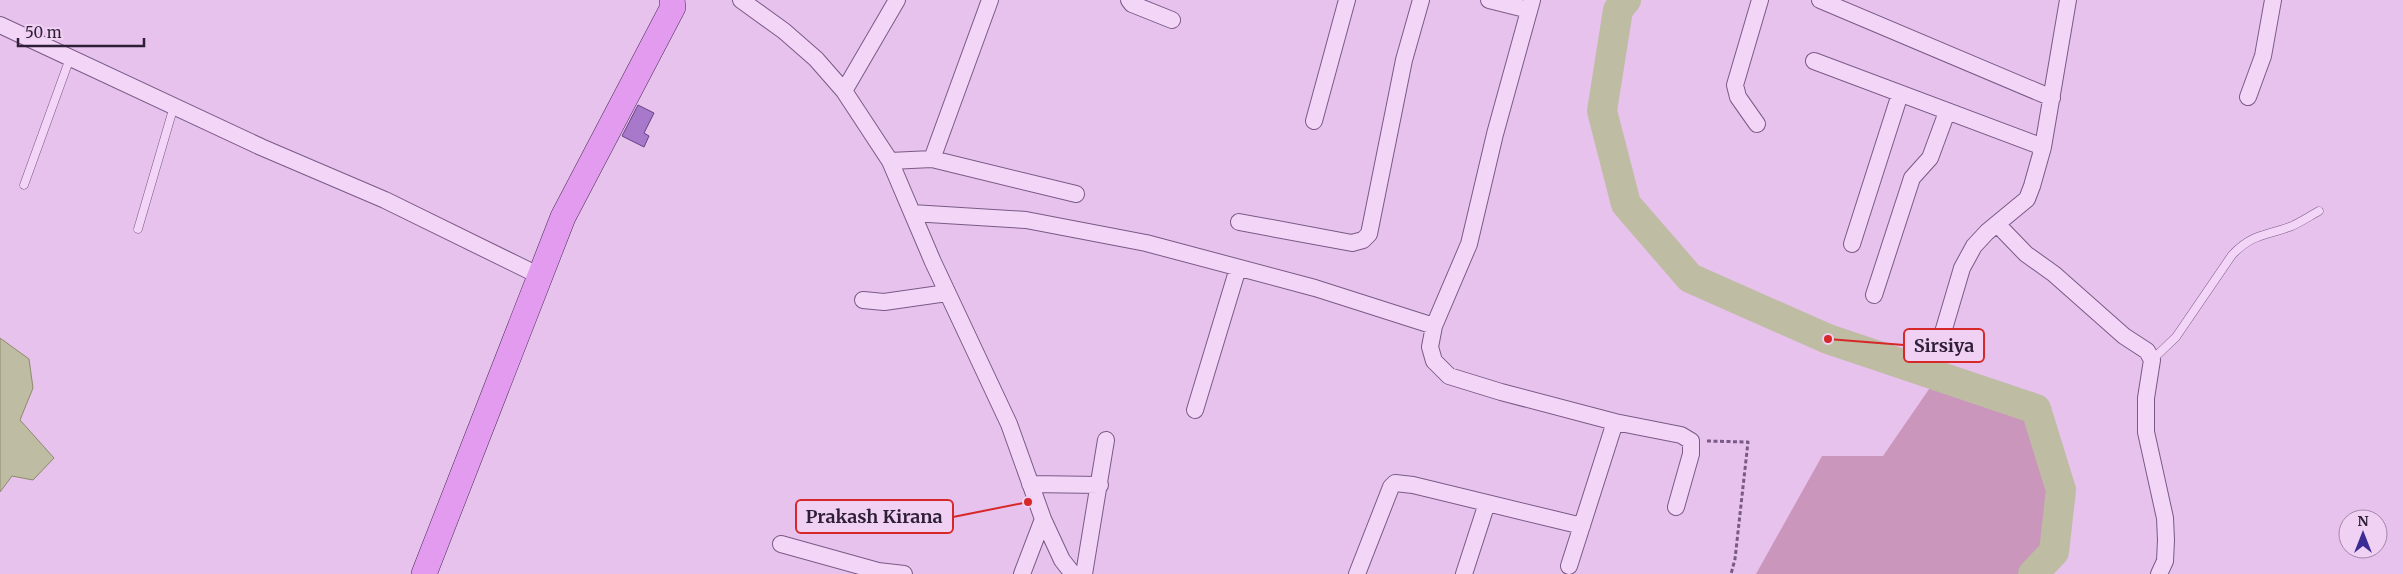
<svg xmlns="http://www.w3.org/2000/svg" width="2403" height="574" font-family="Merriweather,serif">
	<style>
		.green { fill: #ca96bc }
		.water { fill: #bfbca4; stroke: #8d8a6c }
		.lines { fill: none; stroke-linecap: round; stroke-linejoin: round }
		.river { stroke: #bfbca4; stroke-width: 30 }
		.building { fill: #a879ca; stroke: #664085 }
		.lane-casing { stroke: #795a86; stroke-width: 9 }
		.street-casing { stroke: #795a86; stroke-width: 18 }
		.primary-casing { stroke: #462e54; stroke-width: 26 }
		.path { stroke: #795a86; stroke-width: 3; stroke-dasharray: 4 2.5; stroke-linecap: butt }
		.lane { stroke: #f3d5f8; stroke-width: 8 }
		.street { stroke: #f3d5f8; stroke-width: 16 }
		.primary { stroke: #e39bef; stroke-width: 25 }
		.leader { fill: none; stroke: #d62828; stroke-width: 2 }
		.callout-dot { fill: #d62828; stroke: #f0d1f4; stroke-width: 2 }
		.callout { fill: #f0d1f4; stroke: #d62828; stroke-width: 2 }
		.callout-label { font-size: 18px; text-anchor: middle; font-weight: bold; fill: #2e1e36 }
	</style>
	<rect width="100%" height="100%" fill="#e7c2ed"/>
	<path class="green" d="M1936,379l37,1 66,30 20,30 2,64 -21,49 -19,21h-265l66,-118h61z"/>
	<path class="water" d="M0,338l29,21 4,29 -13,32 34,38 -21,22 -21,-4 -12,16z"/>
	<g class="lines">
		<path class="river" d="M1626,0l-8,10 -16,101 24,93 64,74 138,61 208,70 25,81 -7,62 -21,22"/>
	</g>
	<path class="building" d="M638,105l16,8 -10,20 5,3 -5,11 -22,-11z"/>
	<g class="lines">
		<defs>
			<path id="lane" d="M24,185l46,-127
				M138,229l36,-123
				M2152,360l24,-23 56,-82c21,-22 34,-19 60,-29 9,-4 18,-10 27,-15"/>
			<path id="street" d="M741,0l43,31 32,28 28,32 46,70 43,101 76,162 34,95 19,41 11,14
				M1129,0l3,4 40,16
				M1489,0l40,10
				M1532,0l-37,134 -26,110 -35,82 -4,21 4,14 15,15 52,16 114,30 66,13 10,6v13l-15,53
				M1820,0l232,98
				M0,25l261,122 124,53 155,76
				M1814,61l229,86
				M844,91l53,-91
				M2248,97l15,-41 10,-56
				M1314,121l33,-121
				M1757,124l-19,-27 -3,-12 25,-85
				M932,159l58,-159
				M890,161l42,-2 144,35
				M912,213l114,7 120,23 169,45 119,38
				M1239,222l113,21 11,-3 6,-6 35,-174 17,-60
				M1997,224l29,30 28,20 70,62 23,15 5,9 -6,38v34l19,86 1,22 -1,21 -6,13
				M1852,244l48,-150
				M1874,295l38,-117 18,-20 17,-46
				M863,300l21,2 63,-9
				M1941,339l21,-71 12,-22 13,-14 40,-33 5,-13 11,-39 25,-147
				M1195,410l43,-142
				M1030,484l70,1
				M781,544l97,27 26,3
				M1569,566l46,-144
				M1022,574l21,-55
				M1084,574l22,-134
				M1357,574l34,-87 4,-4 18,2 169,41
				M1464,574l23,-71"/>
			<path id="primary" d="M424,574l139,-357 110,-210 -1,-7"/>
		</defs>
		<use href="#lane" class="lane-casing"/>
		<use href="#street" class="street-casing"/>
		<use href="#primary" class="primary-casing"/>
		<path class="path" d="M1707,441l41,1 -13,117 -4,15"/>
		<use href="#lane" class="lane"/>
		<use href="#street" class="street"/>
		<use href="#primary" class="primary"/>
	</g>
	<path class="leader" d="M1828 339L1904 345M1028 502L953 517"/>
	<g class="callout-dot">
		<circle cx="1828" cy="339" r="5"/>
		<circle cx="1028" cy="502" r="5"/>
	</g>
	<g class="callout">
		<rect x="1904" y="329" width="80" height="33" rx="5"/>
		<rect x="796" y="500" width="157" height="33" rx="5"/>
	</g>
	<g class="callout-label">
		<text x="1944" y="352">Sirsiya</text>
		<text x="874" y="523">Prakash Kirana</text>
	</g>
	<g transform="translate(2363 534)"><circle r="24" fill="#f0d1f4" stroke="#a289a8"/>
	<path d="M0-4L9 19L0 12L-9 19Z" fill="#3b2b94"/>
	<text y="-8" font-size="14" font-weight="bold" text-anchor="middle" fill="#2e1e36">N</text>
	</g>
	<path d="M18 38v8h126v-8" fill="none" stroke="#2e1e36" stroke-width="2.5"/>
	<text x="25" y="38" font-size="15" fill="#2e1e36" stroke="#f0d1f4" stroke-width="4" paint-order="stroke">50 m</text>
</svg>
